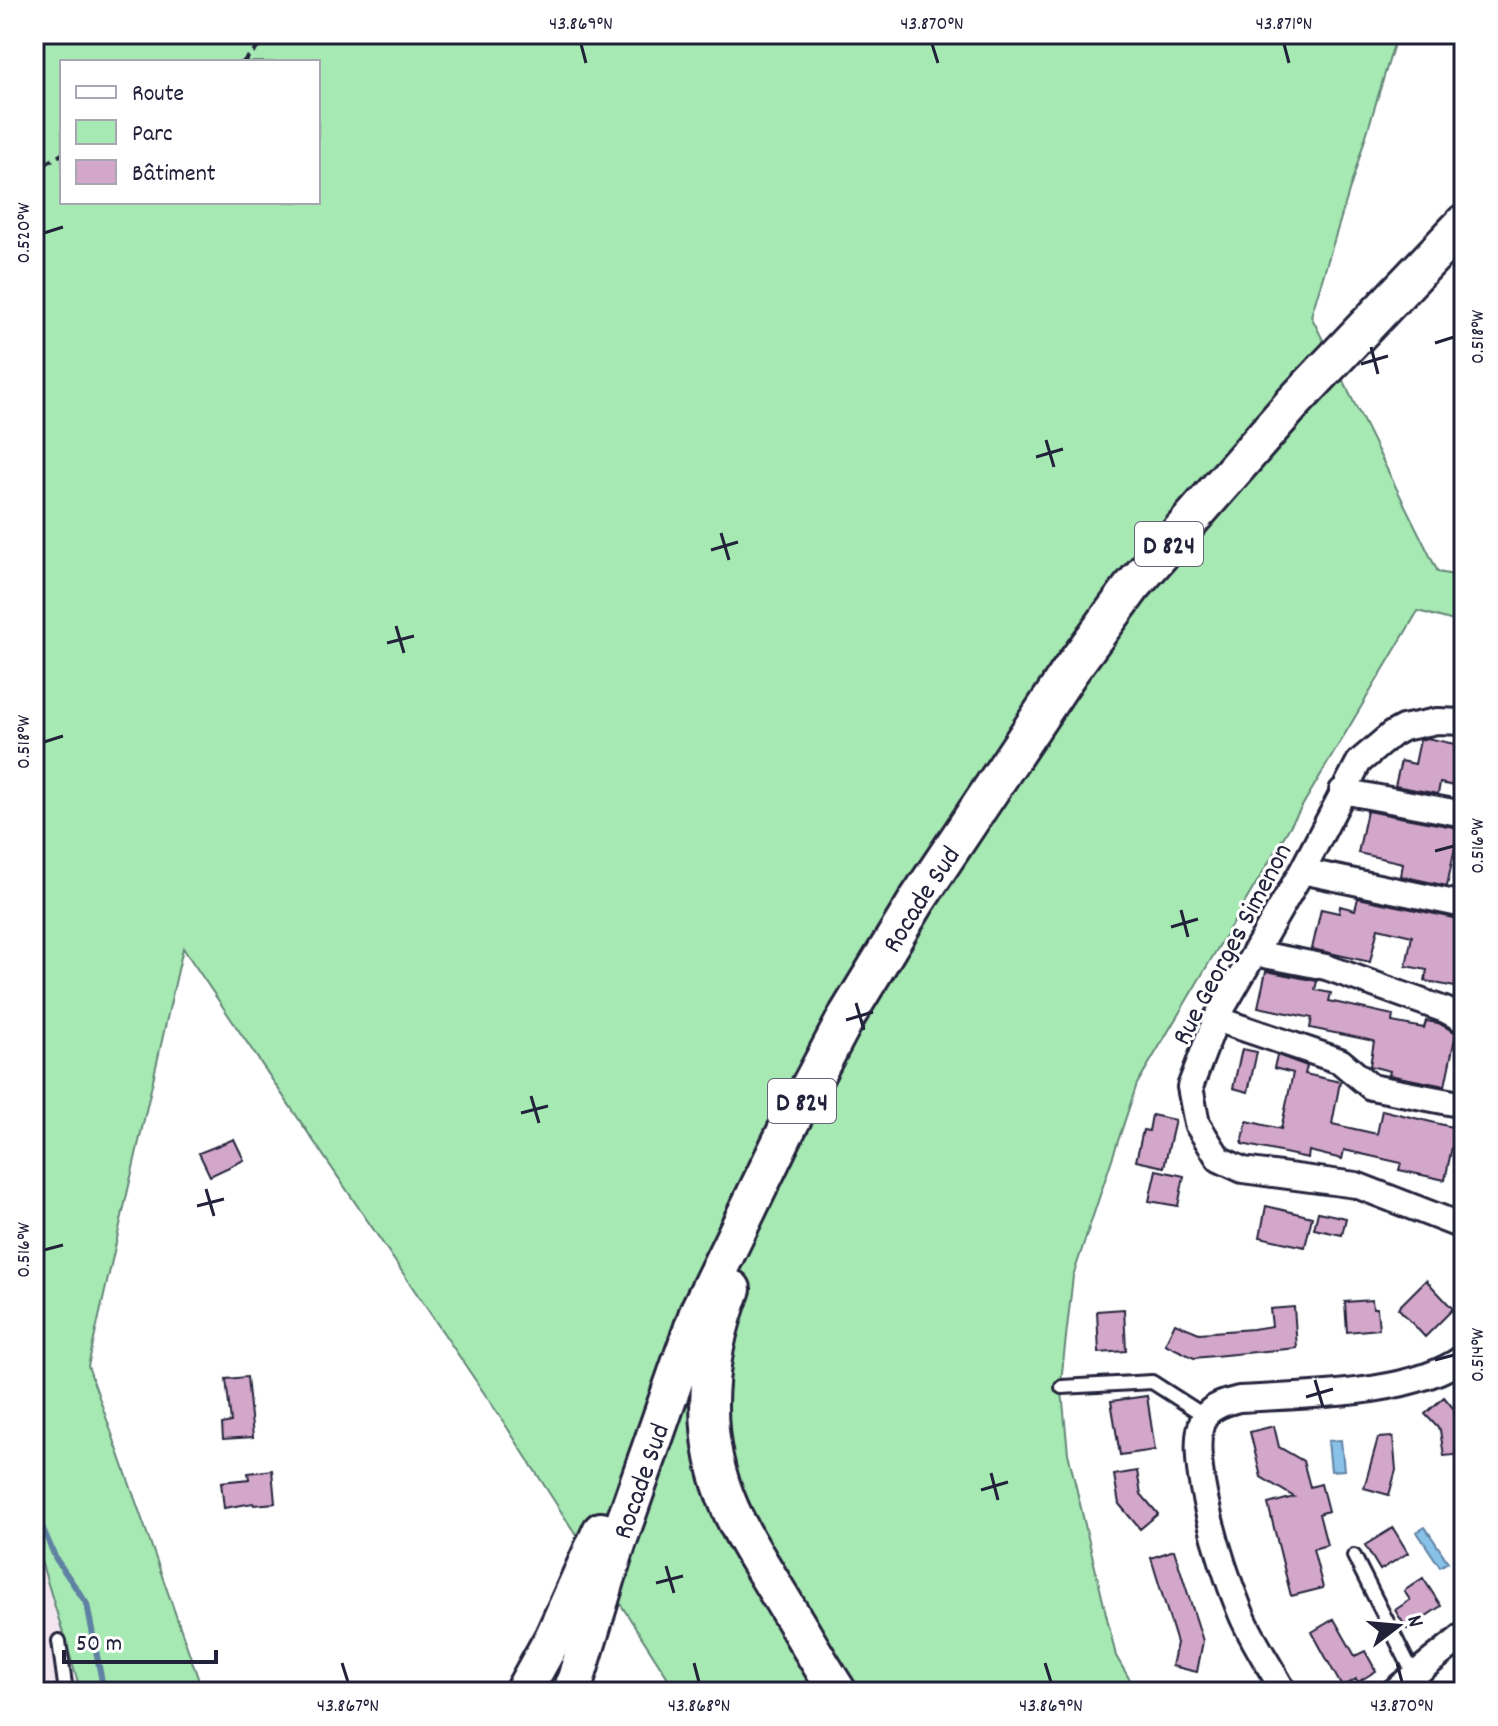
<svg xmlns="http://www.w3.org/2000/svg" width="1498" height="1726" font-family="Dekko,sans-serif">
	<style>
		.built { fill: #f2e5ef }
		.green { fill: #a6e9b3; stroke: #648677; stroke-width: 2; fill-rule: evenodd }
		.water { fill: #88c2e8; stroke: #5f82a3; stroke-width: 2 }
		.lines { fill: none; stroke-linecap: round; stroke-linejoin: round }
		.stream { stroke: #5f82a3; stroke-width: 6 }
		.building { fill: #d3a7ca; stroke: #22223b; stroke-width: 2 }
		.service-casing { stroke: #22223b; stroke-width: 18 }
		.minor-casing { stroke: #22223b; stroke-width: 30 }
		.primary-casing { stroke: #22223b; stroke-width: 42 }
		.path { stroke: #22223b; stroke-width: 4; stroke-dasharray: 8 6; stroke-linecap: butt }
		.service { stroke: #fff; stroke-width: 12 }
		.minor { stroke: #fff; stroke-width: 24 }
		.primary { stroke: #fff; stroke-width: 36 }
		.ticks { fill: none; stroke: #22223b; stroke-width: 3 }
		.labels { text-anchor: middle; stroke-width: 6; stroke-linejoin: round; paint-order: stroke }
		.shield { fill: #fff; stroke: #646476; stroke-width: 2 }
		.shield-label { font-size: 26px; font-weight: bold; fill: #22223b }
		.street-label { font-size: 28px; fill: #22223b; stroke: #fff }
		.neatline { fill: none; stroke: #22223b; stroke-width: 3 }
		.ticks-label { font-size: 20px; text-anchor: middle; fill: #22223b }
	</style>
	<rect width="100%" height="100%" fill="#fff"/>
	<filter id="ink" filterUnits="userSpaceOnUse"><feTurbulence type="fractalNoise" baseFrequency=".0125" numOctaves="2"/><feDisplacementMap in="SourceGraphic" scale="16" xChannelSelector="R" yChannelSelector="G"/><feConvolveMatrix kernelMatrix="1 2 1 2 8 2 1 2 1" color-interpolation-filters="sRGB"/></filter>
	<g filter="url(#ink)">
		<path class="built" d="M34,1538l47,154h-47z"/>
		<path class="green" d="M34,34h1363l-86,282 127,256 26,5v47l-46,-13 -281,473 -64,192 -12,105 7,72 48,203 21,36h-460l-176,-274 -318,-470 -95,418 115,326h-122l-47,-154zM62,62h256v140h-256z"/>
		<path class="water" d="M1341,1440l3,30 -13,1 -3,-30z
			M1425,1527l23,35 -8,5 -23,-35z"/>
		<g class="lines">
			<path class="stream" d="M34,1508l22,51 31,45 17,88"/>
		</g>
		<path class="building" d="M1427,738l37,8v42l-24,-5 -2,11 -43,-8 6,-25 14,3 5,-24z
			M1367,811l92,17 -12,58 -46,-10 2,-13 -45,-10z
			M1358,898l106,22v65l-8,-2 -1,4 -30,-6 2,-11 -21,-4 6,-30 -34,-8 -8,34 -58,-13 9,-40 18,4 1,-7 15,4z
			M1266,971l51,10 -2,9 16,3 -2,8 64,14 -1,7 32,6 2,-7 12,2 18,10 -11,53 -56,-11 1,-4 -20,-5 4,-25 -64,-13 2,-10 -54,-11z
			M1242,1049l15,3 -9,40 -15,-4z
			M1277,1055l30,11 -2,8 35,8 -8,42 45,10 5,-24 74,18 -11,52 -46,-10 2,-7 -57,-13 -2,9 -33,-8 -1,7 -66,-14 5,-23 34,8 12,-56 -19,-5z
			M1152,1115l23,5 -11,47 -28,-6 7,-31 6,1z
			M234,1139l10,21 -34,16 -11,-23z
			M1156,1170l28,6 -6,30 -29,-5z
			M1266,1206l46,11 -7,30 -45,-10z
			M1318,1212l28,6 -4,17 -28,-6z
			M1426,1280l27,29 -28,28 -27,-29z
			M1372,1300l1,8h4l2,21 -32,3 -2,-30z
			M1294,1307l3,41 -103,10 -29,-14 10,-21 24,10 54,-4 19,-3 -2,-17z
			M1124,1309l2,42 -27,2 -2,-42z
			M247,1377l6,60 -30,2 -1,-15 9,-2 -5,-43z
			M1147,1396l8,54 -35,5 -9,-54z
			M1444,1397l19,23 1,34 -20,2 -4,-26 -15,-16z
			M1274,1426l5,21 24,14 7,26 11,-3 7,27 -9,3 8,31 -14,4 10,39 -32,8 -23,-92 26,-7 -33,-20 -11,-45z
			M1393,1437l3,33 -7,25 -25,-7 14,-50z
			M272,1470l3,33 -21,2 -1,-2 -29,5 -3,-26 28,-3 -1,-6z
			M1137,1471l4,23 17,20 -18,15 -21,-25 -5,-29z
			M1393,1528l15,25 -28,17 -15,-25z
			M1174,1550l29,91 -6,31 -25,-6 5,-23 -26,-85z
			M1423,1578l18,28 -34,23 -12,-19 15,-10 -6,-9z
			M1334,1619l21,37 10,-5 11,20 -18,11 -2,-3 -14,8 -30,-55z"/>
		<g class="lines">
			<defs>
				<path id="service" d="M1062,1387l90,-5 53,34
					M1354,1556l61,121
					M59,1641l7,51"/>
				<path id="minor" d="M1464,722l-27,-1 -34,7 -11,6 -33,28 -57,109 -86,148 -26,68 7,37 22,35 24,11 113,15 108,42
					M1342,791l122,23
					M1302,871l162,34
					M1254,953l72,14 119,43 19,10
					M1216,1019l124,42 31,26 93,18
					M1284,1692c-14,-26 -33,-53 -44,-81 -15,-37 -59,-163 -34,-196 8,-10 22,-13 33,-16 63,-4 174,-3 225,-42
					M1393,1692l71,-57"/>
				<g id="primary">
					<path d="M732,1289c-27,72 -33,148 -2,219 12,28 30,54 45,80 21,34 41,70 63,104"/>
					<path d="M523,1692l30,-54 48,-107"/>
					<path id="s1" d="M572,1692l45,-148 82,-234 87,-179 62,-117 70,-115 152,-228 61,-83 162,-185 171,-180"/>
				</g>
			</defs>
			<use href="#service" class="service-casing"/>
			<use href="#minor" class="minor-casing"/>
			<use href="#primary" class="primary-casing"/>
			<path class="path" d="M243,62l29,-28
				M34,171l28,-17"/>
			<use href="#service" class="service"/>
			<use href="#minor" class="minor"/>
			<use href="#primary" class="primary"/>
		</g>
	</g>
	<path class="ticks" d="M581,44l5,19M932,44l6,19M1284,44l5,19M44,233l19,-6M1435,343l19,-6M1371,347l7,27M1361,364l27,-8M1046,440l8,27M1036,457l27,-8M721,533l8,27M711,550l27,-8M396,626l8,27M387,643l27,-7M44,742l19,-6M1435,851l19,-5M1181,910l7,27M1171,927l27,-8M856,1003l8,27M846,1020l27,-8M531,1096l8,27M521,1113l27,-7M206,1189l8,27M197,1206l27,-7M44,1250l19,-5M1435,1360l19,-5M1315,1380l8,27M1306,1397l27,-8M991,1473l7,27M981,1490l27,-8M666,1566l8,27M656,1583l27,-7M342,1663l6,19M694,1663l5,19M1045,1663l6,19M1397,1663l5,19"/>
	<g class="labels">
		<g class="shield">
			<rect x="1135" y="522" width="68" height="44" rx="6"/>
			<rect x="768" y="1079" width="68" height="44" rx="6"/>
		</g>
		<g class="shield-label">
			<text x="1169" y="553">D 824</text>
			<text x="802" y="1110">D 824</text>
		</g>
		<g class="street-label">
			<text dy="10" stroke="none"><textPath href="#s1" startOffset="870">Rocade Sud</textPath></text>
			<text transform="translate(1230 943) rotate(-62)" y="10">Rue Georges Simenon</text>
			<text dy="10" stroke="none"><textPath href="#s1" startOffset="222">Rocade Sud</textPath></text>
		</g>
	</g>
	<rect width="1498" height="1726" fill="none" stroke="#fff" stroke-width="88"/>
	<rect x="60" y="60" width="260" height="144" fill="#ffffff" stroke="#a7a7b1" stroke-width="2"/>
	<rect x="76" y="86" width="40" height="12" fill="#ffffff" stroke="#a7a7b1" stroke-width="2"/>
	<text x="132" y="100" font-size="24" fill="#22223b">Route</text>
	<rect x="76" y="120" width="40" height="24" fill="#a6e9b3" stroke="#a7a7b1" stroke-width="2"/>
	<text x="132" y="140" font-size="24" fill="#22223b">Parc</text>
	<rect x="76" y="160" width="40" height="24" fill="#d3a7ca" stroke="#a7a7b1" stroke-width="2"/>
	<text x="132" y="180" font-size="24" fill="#22223b">Bâtiment</text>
	<g transform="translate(1398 1626) rotate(74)" stroke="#ffffff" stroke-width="6" paint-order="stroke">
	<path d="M0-6L14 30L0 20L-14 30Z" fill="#22223b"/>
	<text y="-12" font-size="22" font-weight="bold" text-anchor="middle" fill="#22223b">N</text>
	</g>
	<path d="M64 1650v12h152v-12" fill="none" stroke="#22223b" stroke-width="4"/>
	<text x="76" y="1650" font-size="24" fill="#22223b" stroke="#ffffff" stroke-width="6" paint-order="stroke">50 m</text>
	<rect x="44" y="44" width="1410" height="1638" class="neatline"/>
	<g class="ticks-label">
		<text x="581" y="29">43.869°N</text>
		<text x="932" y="29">43.870°N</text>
		<text x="1284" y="29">43.871°N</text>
		<text transform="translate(22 233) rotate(-90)" y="7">0.520°W</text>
		<text transform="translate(1476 337) rotate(-90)" y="7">0.518°W</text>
		<text transform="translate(22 742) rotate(-90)" y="7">0.518°W</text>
		<text transform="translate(1476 846) rotate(-90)" y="7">0.516°W</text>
		<text transform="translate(22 1250) rotate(-90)" y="7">0.516°W</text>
		<text transform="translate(1476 1355) rotate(-90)" y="7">0.514°W</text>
		<text x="348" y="1711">43.867°N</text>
		<text x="699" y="1711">43.868°N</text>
		<text x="1051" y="1711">43.869°N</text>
		<text x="1402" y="1711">43.870°N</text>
	</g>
</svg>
